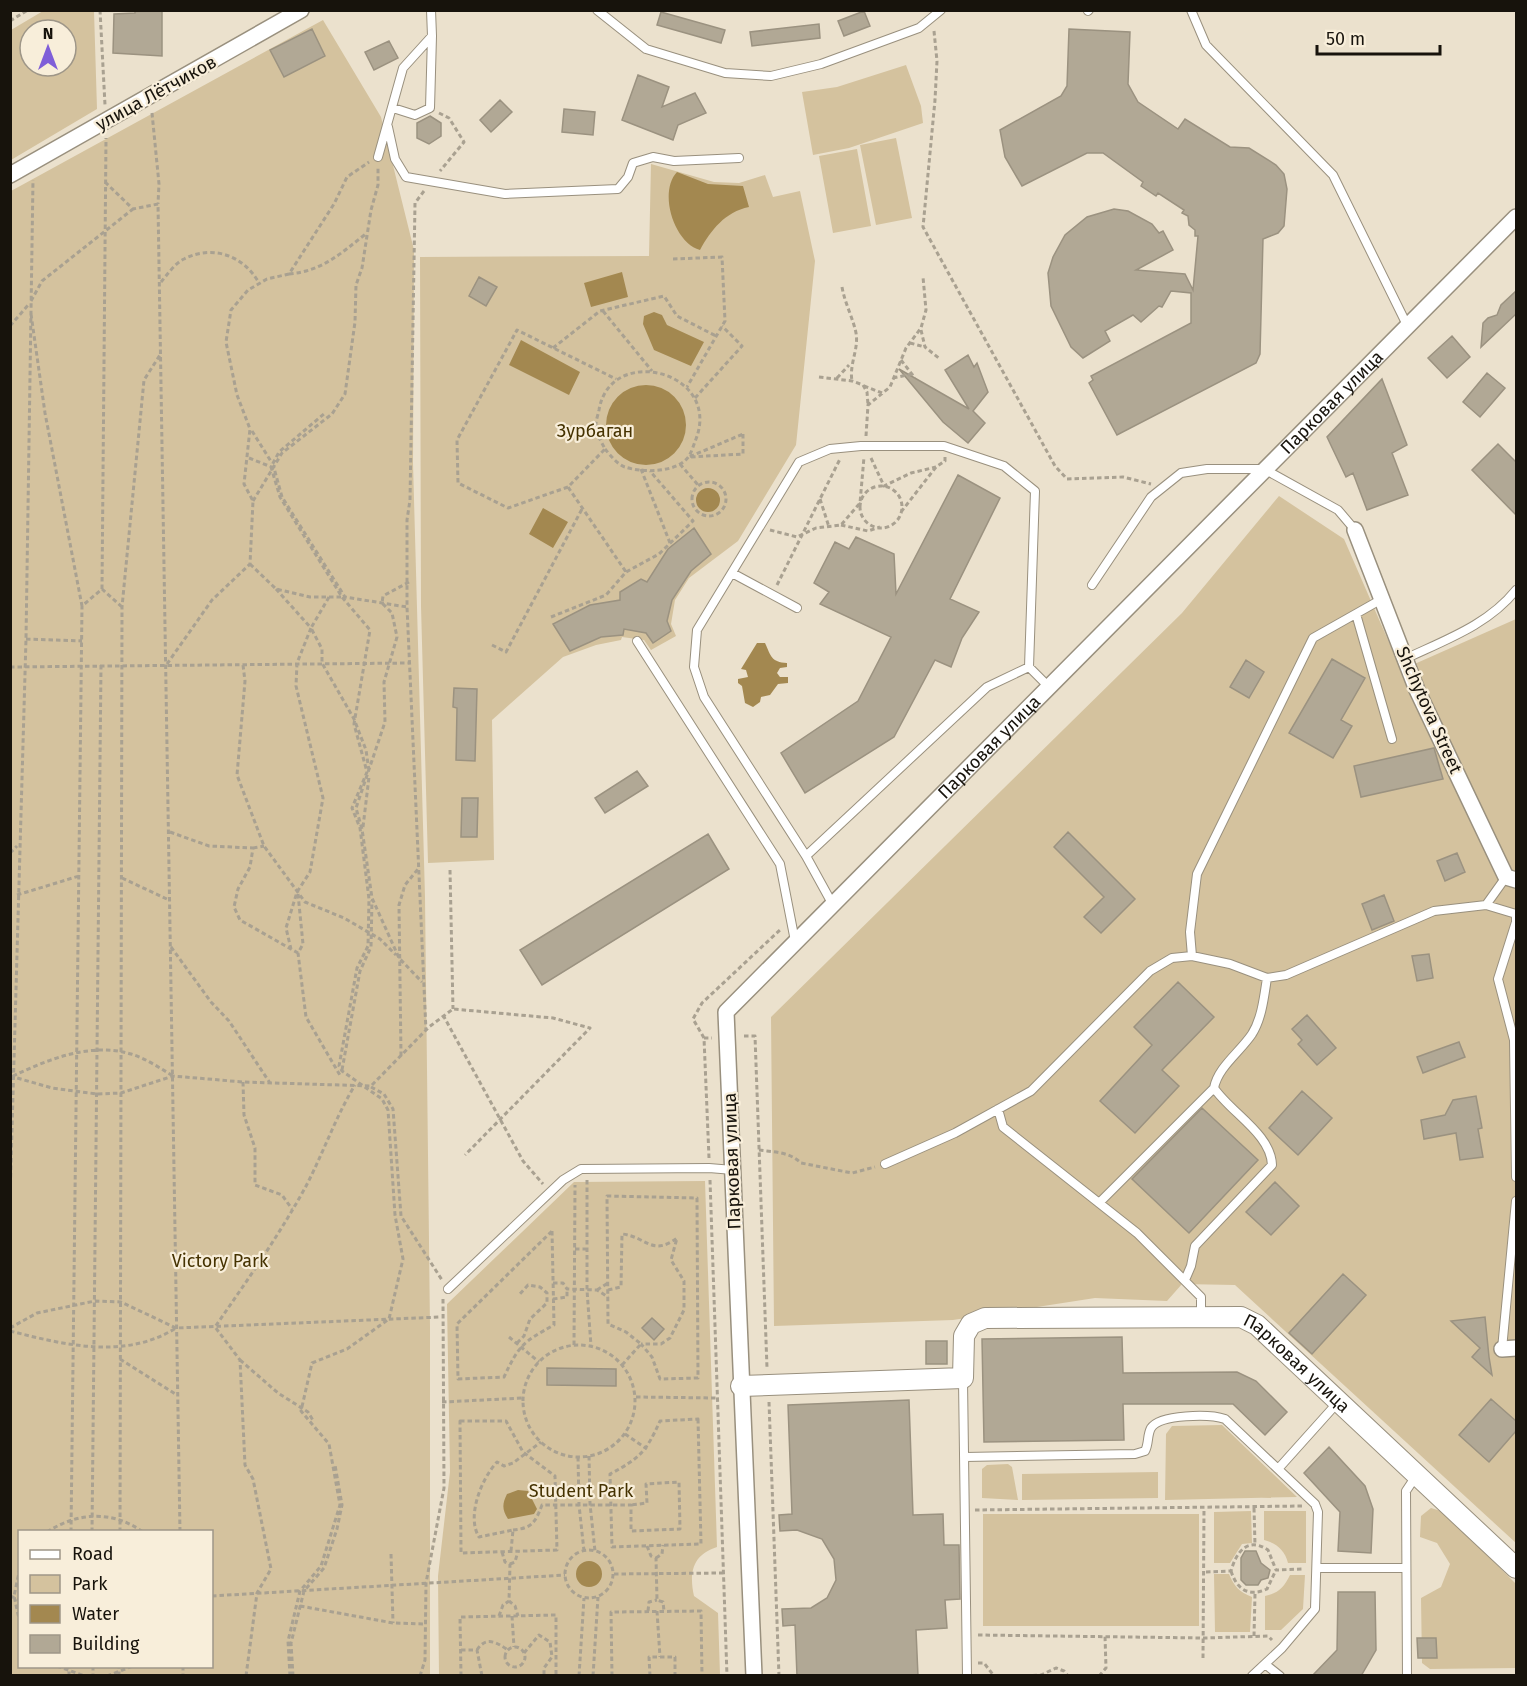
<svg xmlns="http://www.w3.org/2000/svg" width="1527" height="1686" font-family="'Fira Sans',sans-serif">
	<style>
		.green { fill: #d4c29e; fill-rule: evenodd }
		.water { fill: #a38850 }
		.building { fill: #b1a895; stroke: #9b9280; stroke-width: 1.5 }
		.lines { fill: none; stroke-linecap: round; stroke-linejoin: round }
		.service-casing { stroke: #99907e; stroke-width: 10 }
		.minor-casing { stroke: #99907e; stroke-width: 18 }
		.tertiary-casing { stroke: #99907e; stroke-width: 22 }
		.path { stroke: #a9a191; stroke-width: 3; stroke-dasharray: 4.5 3; stroke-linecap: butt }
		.service { stroke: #fff; stroke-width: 8 }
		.minor { stroke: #fff; stroke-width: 15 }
		.tertiary { stroke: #fff; stroke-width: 20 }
		.labels { text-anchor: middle; stroke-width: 4.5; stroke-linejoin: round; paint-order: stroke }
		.street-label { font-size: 18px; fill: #17130c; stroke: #f8eeda }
		.park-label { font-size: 18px; fill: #453201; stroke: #f8eeda }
	</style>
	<rect width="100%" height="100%" fill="#ebe1cd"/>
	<path class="green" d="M43,11h51l3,98 -86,51v-130zM30,30h36v36h-36z
		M323,20l58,97 33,133 -1,213 12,434 5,431v347l-419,1v-1485zM20,1532h192v134h-192z
		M906,65l15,41 2,17 -74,25 -36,7 -11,-63 35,-5z
		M896,138l16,80 -36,7 -16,-80z
		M857,149l14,77 -38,7 -14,-77z
		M651,164l63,18 25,1 26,-8 8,22 27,-6 15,70 -19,184 -58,96 -49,37 -14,22 -4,24 5,12 -25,14 -7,-10 -22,-3 -1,3 -25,5 -33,12 -71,63 2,140 -66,3 -7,-257 -1,-349 229,-1z
		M1279,496l65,43 57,131 115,-51v924l-281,-258 -53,-1 -15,17 -72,-3 -142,22 -179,6 -3,-309 411,-404z
		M705,1181l12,366c-25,8 -28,26 -23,49l24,17 2,62 -281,1 -1,-100 12,-104 -3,-168 127,-122z
		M1222,1425l75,72 -132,3 1,-66 6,-8z
		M1008,1464l4,3 6,33 -36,-2v-29l5,-4z
		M1158,1472v26l-136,2v-26z
		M1431,1508l13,4 72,72v84l-86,1 -8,-6 -1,-65 20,-11 9,-23 -13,-21 -17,-6 1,-21z
		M1251,1511l1,32 -10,1 -12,19h-16v-51z
		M1264,1511h42v52h-18c-3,-13 -12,-20 -24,-23z
		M983,1514h216v112h-216z
		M1214,1574h15c5,12 10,18 23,23l-2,35h-35z
		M1290,1575h15l-2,34 -22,21h-16v-34c14,-3 19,-9 25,-21z"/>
	<path class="water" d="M677,172l31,12 35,2 6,21c-24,5 -38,23 -49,43 -26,-7 -42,-58 -23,-78z
		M622,272l6,25 -37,10 -7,-24z
		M654,312l8,3 5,10 37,17 -13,24 -37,-16 -11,-26 1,-8z
		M521,340l59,32 -11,23 -60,-30z
		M606 425a40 40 0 1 1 80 0a40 40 0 1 1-80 0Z
		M696 500a12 12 0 1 1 24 0a12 12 0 1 1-24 0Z
		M543,508l25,14 -15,26 -24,-14z
		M757,643h8c6,13 6,19 22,20v4l-7,1 -3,5 3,4h8v6l-10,1 -8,11 -9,2 -1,5 -7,5 -8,-4 -3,-17 -4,-3v-4l10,-2 -2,-7 -5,-1z
		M518,1490l10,1 9,18 -3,5 -26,5c-6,-9 -6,-15 -1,-25z
		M576 1574a13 13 0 1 1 26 0a13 13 0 1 1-26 0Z"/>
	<path class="building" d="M135,10h27v46l-49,-3 1,-39 21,-1z
		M864,11l6,15 -26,10 -6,-15z
		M661,12l64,18 -4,13 -64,-18z
		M819,24l1,14 -68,8 -2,-14z
		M312,29l13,27 -41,21 -14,-27z
		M1069,29l61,3 -2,52 10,18 40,27 7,-10 45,28 19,1 27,17 8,9 3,15 -3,37 -6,7 -15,6 -3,115 -4,9 -139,72 -28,-52 4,-3 -2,-4 100,-53v-30l-20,-2 -9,16 -3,-1 -18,16 -8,-7 -28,16 5,10 -27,17 -12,-11 -20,-41 -3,-33 5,-16 12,-22 22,-18 27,-8 14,2 24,13 7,9 4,-2 10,19 -37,20 49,4 8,16 5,-54h-3v-6l-6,-5 -1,-9 -6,-3 2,-3 -26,-17 -2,3 -15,-10 2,-4 -40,-29h-16l-65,33 -17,-29 -5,-27 61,-34 6,-10z
		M389,41l9,17 -24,12 -9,-18z
		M638,75l31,12 -7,20 33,-14 11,20 -28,12 -5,15 -51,-20z
		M500,100l12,12 -21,20 -11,-12z
		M564,109l31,3 -2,23 -31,-3z
		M430,116l11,7v13l-12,8 -12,-6v-15z
		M479,277l18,10 -11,19 -17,-10z
		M1516,291v23l-35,33 2,-24 5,-5 9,-3 4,-10z
		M1452,336l18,21 -23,21 -19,-20z
		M968,355l6,12 3,-4 11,29 -15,19 12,12 -17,20 -25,-21 -44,-53 70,40 -24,-39z
		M1487,373l18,15 -25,29 -17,-15z
		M1382,379l25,66 -15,8 16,42 -41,15 -14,-37 -7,4 -19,-40z
		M1498,444l18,18v53l-44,-45z
		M958,475l42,23 -50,101 29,13 -17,26 -11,29 -16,-7 -41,77 -89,56 -24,-40 77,-52 33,-64 -71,-33 9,-12 -15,-9 21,-41 14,7 7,-12 38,17 2,40z
		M694,528l17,26 -20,17 -19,29 -5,21 4,10 -18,12 -7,-10 -22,-4 -1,6 -22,2 -31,14 -17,-27 37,-19 30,-5v-8l21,-13 6,3 21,-33z
		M1332,659l33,19 -24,42 11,6 -19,32 -44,-25z
		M1246,660l18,12 -15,26 -19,-11z
		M454,688l23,1 -2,72 -19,-1 1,-52 -4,-1z
		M1434,748l9,31 -82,18 -7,-31z
		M637,771l11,15 -43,27 -10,-15z
		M462,798h16l-1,39h-16z
		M1068,832l67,67 -34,34 -17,-16 20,-20 -50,-50z
		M708,834l21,35 -187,116 -22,-35z
		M1457,853l8,19 -20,9 -8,-20z
		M1384,895l10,26 -22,9 -10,-26z
		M1429,954l4,24 -16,3 -5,-25z
		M1178,982l36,35 -52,53 17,16 -44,47 -35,-32 52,-56 -18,-18z
		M1307,1015l29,33 -19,17 -19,-21 4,-4 -10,-11z
		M1459,1042l6,15 -42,16 -6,-16z
		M1302,1091l30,27 -34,37 -29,-27z
		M1476,1096l6,32 -4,1 5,28 -23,3 -4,-27 -32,6 -3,-19 24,-5 8,-15z
		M1202,1108l56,52 -69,73 -57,-54z
		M1275,1182l24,24 -28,29 -25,-23z
		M1343,1274l23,21 -54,59 -23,-21z
		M1485,1317l4,40 3,18 -20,-18 8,-9 -29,-27z
		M652,1318l12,11 -10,11 -12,-12z
		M1122,1337l1,36 114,-1 19,9 31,31 -22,23 -32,-31h-110l1,36 -140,2 -2,-103z
		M926,1341h21v23h-21z
		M547,1368l69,1v17l-69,-1z
		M1491,1399l25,22v10l-27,31 -30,-27z
		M909,1400l4,115 30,-1 1,31h15l1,54 -15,1 2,28 -31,2 2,46h-121l-2,-51 -12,1 -1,-17 29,-1 16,-10 9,-18 -2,-21 -12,-20 -25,-9 -17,1 -1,-16 13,-1 -4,-109z
		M1329,1447l36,39 8,23 -2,44 -33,-2 2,-39 -36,-39z
		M1245,1551h11l5,12 9,7 -2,8 -7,2 -3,5h-12l-5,-5v-22z
		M1338,1592h37l1,58 -15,26h-49l25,-26z
		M1417,1638h19l1,20h-19z"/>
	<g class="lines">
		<defs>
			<path id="service" d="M597,10l49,39 79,24 46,3 50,-12 98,-36 22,-18
				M1191,10l15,35 127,130 74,150
				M1088,11l1,-1
				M393,108l22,7 15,-7 2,-72
				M388,127l7,32 11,18 99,17 113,-5 10,-12 5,-14 20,-6 21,4 65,-3
				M378,157l25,-89 29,-32 -1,-26
				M732,573l65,35
				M1092,585l59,-88 30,-24 26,-4h57l74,41 17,20
				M1356,614l36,125
				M637,641l143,223 15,77
				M1405,659c40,-19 83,-34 111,-69
				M1029,667l20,20
				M806,856l181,-169 42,-20 6,-176 -31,-25 -60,-20h-83l-31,3 -31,13 -102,168 -3,37 10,30 102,159 27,49
				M1486,905l20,-28
				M1516,914v8l-18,57 16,61 2,137
				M1192,956l-2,-24 7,-58 116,-236 69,-39
				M998,1109l5,18 134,106 64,64v20
				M885,1164l70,-31 76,-42 119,-120 22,-13 20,-2 38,8 37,14 19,-3 148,-64 52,-6 30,9
				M1099,1203l115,-115
				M1185,1280l6,-14 4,-20 77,-81c-1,-31 -41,-52 -58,-77 4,-21 26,-36 38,-54 10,-16 12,-37 15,-56
				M448,1289l115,-109 18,-11 128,-1 24,2
				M1502,1349l14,-148
				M963,1380l4,296
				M965,1457l170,-3 10,-3c4,-7 2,-16 6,-23 9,-14 59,-14 74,-9l90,85 3,8 -3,97 -33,39 -30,28
				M1278,1469l61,-68
				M1318,1568h88
				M1265,1664l15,12
				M1407,1676l-1,-185 10,-15"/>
			<g id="minor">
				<path d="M10,175l291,-165"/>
				<path d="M1355,530l62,160 89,187 10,3"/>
				<path d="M1502,1349l14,-1"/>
				<path id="s1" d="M754,1676l-28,-664 790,-795"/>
			</g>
			<g id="tertiary">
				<path id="s2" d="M741,1386l222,-8 1,-42 7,-12 14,-6 256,-1 16,8 259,243"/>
			</g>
		</defs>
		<use href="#service" class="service-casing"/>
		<use href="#minor" class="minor-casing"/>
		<use href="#tertiary" class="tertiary-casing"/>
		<path class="path" d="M100,10l5,95
			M10,21l18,-11
			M934,31l3,30 -2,39 -12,127 132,239 12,13 56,-2 28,7
			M152,113l7,71 -1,20
			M439,113l10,5 15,24 -24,29
			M105,182l28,27 25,-5 22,1328
			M424,191l-9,12 -5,297 -3,20v87l19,424
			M673,259l49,-2 3,64 -38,66
			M289,274c34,-3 52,-21 78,-41
			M161,282c6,-7 14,-19 23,-23 29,-15 60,-3 75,24
			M842,287c3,17 11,31 14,46 3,16 -7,31 -4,48
			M31,301l11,-20 91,-72
			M603,311l49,60
			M31,314l14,99 37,193 20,-17 20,18
			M10,326l19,-22
			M921,330l4,17 15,12
			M910,343l15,4
			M553,348l47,-37 64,-15 13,20 39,20
			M901,360l14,18
			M819,377l33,4 11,4 4,7 1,13
			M837,378l12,-13
			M893,378l19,-4
			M864,386l18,7
			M695,398l47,-52 -20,-20
			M252,431l20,32
			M743,434v20l-54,3z
			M866,436l2,-31 22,-18 16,-39 15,-20 5,-18 -3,-33
			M605,449c5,6 13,16 20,18 18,6 53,6 64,-11 3,-5 5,-12 7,-17 26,-68 -86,-96 -97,-29 -1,5 -4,13 -3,18 1,7 6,15 9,21l-37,38 58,85
			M249,458l25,10 8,29 63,100 62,10
			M871,458l13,28 27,-13 25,-6
			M680,464l18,21
			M641,469l29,74
			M692 499a17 17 0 1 1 34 0a17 17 0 1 1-34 0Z
			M860 507a21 21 0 1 1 42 0a21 21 0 1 1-42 0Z
			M568,487l-60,21 -50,-25 -1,-43 60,-110 99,49
			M820,499l9,28
			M253,501l29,-48 50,-39 13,-20 10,-72 1,-37 6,-17 9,-58 7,-25v-17
			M901,512l35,-45 9,-6v-4
			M841,525l27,6 12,-4
			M770,530l27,7 19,-9 25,-3 19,-22 4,-46
			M250,564l26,25 34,8h33
			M409,582l-26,14 -1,7 10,10 5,24 -13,45 1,40 -29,86 6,21 10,69 27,60 23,24
			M777,585l63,-126
			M102,589l4,-451
			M276,589l35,39 -14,35 -1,23 27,112 -13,74 -13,20 -11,36 5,21
			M329,597l-18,31 11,21v14l32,56 12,31 3,21
			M551,617l55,-22 20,-23 33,-18 34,-33 -43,-50
			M26,639l56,2
			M492,645l14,7 76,-143
			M167,664l45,-64 38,-36 3,-63 -9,-17 6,-55 -13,-34 -11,-53 5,-32 17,-20 19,-11 22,-5 45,-70 13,-27 22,-15
			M243,665l2,16 -8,94 27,71 41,56 39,16 36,21 16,16
			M10,667l400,-4
			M363,827l6,-50
			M170,832l39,14 44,2 -3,19 -12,22 -4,18 6,13 58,33
			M253,848l11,-2
			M10,853l7,-7
			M450,870l3,139
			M122,878l47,22
			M298,894l5,50 -5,9 8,64 35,60
			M17,895l62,-19
			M171,947l40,55 18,19 41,62
			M443,1015l80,146 20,23
			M744,1036h11l12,332
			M704,1038l-11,-19 9,-16 79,-74
			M401,1056l-2,-151 6,-20 13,-16
			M10,1069l3,7c36,-17 78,-34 118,-22 14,4 29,14 42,22
			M342,1070l18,-99 11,-24 1,-47
			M10,1076l42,12 45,6 24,-1 52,-17 70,6 128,4 58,-59 24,-18 100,9 37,10 -125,127
			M243,1082l1,33 11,33v37l27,10 10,14
			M371,1087l13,7 9,15 8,107 41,64
			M759,1150c15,2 31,2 42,13l51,10 23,-6
			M709,1158l-5,-120h8
			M587,1180v110l4,56
			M710,1180l17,496
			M10,1200l16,-561 7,-459
			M552,1231l2,94c-31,17 -35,20 -50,52l-46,2 -1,-55z
			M575,1249h12
			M553,1283h10l4,6 30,1 11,7
			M597,1290l11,-7
			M608,1290l13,-3 1,-53c23,2 30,23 55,4l-6,22 13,21v29l-14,28 -9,6h-20
			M553,1299l14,-2v-8
			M10,1328l27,-15 58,-12 26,1 55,26 265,-11
			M10,1331c55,14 115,29 166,-3
			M509,1337l30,25
			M517,1343l7,-7 6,-17 17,-16v-10l-7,-6 -12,-2 -9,10
			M574,1345l1,-160
			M523 1401a56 56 0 1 1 112 0a56 56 0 1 1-112 0Z
			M120,1359l57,36
			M240,1360l38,33 30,19 6,10
			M622,1365l19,-21 -15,-12 -18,-8 -1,-128 90,2 1,180 -38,1 -8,-22 -11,-13
			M636,1397l81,1
			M442,1402l81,-4
			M769,1402l10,274
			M698,1419l3,125 -89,3 -2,-73c30,-16 36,-22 50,-53z
			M460,1421h46l17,31 32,24 2,74 -96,3z
			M625,1434l22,15
			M589,1456l1,48 5,47
			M578,1457l1,48 5,46
			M1254,1508l1,37
			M975,1510l327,-4
			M513,1530c19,-2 22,-7 29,-25h89v26l49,-2 -1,-47 -33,2 1,19 -16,2
			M47,1532c31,-20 65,-22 96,0
			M71,1532l11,-926
			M92,1532l9,-867
			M120,1532l2,-925 22,-227 16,-25
			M647,1546l4,10 5,2 1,42 6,2 1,9
			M565 1574a24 24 0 1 1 48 0a24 24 0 1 1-48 0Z
			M511,1551l2,-21 -34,7c-13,-21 3,-59 18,-75l7,4 9,-3 28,-21
			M502,1552l3,10 5,2 -1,37 6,5 3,10
			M391,1554l2,69
			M656,1558l6,-4 1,-9
			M510,1564l5,-2 3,-11
			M20,1568l-6,28 6,27
			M1231,1571c6,19 18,26 36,18l9,-19
			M1206,1572l25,-1c5,-18 16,-35 37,-21l8,20 28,-1
			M614,1574l110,-1
			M10,1596l10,4
			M212,1596l353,-21
			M300,1606l93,17 32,1
			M648,1611l1,-9 8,-2
			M657,1611l3,46
			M499,1616l4,-11 6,-4
			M512,1616l2,31
			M978,1635l226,3 64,-2 4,4
			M1254,1636l1,-42
			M505 1657a10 10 0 1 1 20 0a10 10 0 1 1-20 0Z
			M461,1650h16l5,26
			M477,1650c9,-14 19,-8 31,0
			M524,1653l15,-18 11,7 2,15 -8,11v8
			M1203,1658l1,-150
			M978,1663h6l10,13
			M57,1666l28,10
			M93,1666v10
			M183,1666v10
			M69,1676v-10
			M107,1676l26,-10
			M119,1676v-10
			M246,1676l11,-83 14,-24 -18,-90 -8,-14 -5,-105 -25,-33c31,-45 63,-90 90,-139 18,-34 30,-70 50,-103
			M290,1676l-2,-35 12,-50 21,-25 19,-61 -11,-61 -28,-33 11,-48 35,-14 42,-30 14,-60 -8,-44 -7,-105 -6,-11 -40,-28 -3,-5 18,-98 11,-22 1,-47 -9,-71 -8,-20 15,-36 -13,-48 16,-94 -28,-33 -62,-100 -9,-30 8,-15 46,-39
			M293,1676l-2,-33 13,-52 20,-23 13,-39 5,-24 -7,-40
			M420,1676l5,-16 1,-77 18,-95 -1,-189
			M461,1676l-1,-59 96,-2v61
			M579,1676l5,-78
			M593,1676l5,-79
			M612,1676l-1,-64 90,-1 1,65
			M650,1676l-1,-19h26v19
			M1025,1676l16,-1 15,-7 8,3 4,5
			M1099,1676l7,-8 -1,-32"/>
		<use href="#service" class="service"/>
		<use href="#minor" class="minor"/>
		<use href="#tertiary" class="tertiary"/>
	</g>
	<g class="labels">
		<g class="street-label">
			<text transform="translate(156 93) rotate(-29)" y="6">улица Лётчиков</text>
			<text dy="6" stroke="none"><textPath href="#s1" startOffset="1524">Парковая улица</textPath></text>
			<text transform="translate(1429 710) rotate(66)" y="6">Shchytova Street</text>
			<text dy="6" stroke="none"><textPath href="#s1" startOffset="1038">Парковая улица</textPath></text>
			<text transform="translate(732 1161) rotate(-92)" y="6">Парковая улица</text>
			<text dy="6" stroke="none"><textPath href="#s2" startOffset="622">Парковая улица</textPath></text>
		</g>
		<g class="park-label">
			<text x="595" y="437">Зурбаган</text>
			<text x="220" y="1267">Victory Park</text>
			<text x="581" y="1497">Student Park</text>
		</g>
	</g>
	<rect width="1527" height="1686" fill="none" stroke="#17130c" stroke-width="24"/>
	<rect x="18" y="1530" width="195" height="138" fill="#f8eeda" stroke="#9e9688" stroke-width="1.5"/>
	<rect x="30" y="1550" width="30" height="9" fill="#ffffff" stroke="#9e9688" stroke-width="1.5"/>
	<text x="72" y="1560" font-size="18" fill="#17130c">Road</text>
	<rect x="30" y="1575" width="30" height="18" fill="#d4c29e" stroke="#9e9688" stroke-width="1.5"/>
	<text x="72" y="1590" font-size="18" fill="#17130c">Park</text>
	<rect x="30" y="1605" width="30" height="18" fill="#a38850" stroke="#9e9688" stroke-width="1.5"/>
	<text x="72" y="1620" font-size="18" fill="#17130c">Water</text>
	<rect x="30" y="1635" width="30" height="18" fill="#b1a895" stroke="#9e9688" stroke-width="1.5"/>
	<text x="72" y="1650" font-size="18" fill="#17130c">Building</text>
	<g transform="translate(48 48)"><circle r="28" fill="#f8eeda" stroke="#9e9688" stroke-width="1.5"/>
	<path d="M0-4.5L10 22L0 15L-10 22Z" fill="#7f5ed8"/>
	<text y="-9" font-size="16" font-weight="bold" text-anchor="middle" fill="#17130c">N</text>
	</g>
	<path d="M1317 45v9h123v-9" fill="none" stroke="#17130c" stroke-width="3"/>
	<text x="1326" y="45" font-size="18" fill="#17130c" stroke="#f8eeda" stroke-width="4.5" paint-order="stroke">50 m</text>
</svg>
